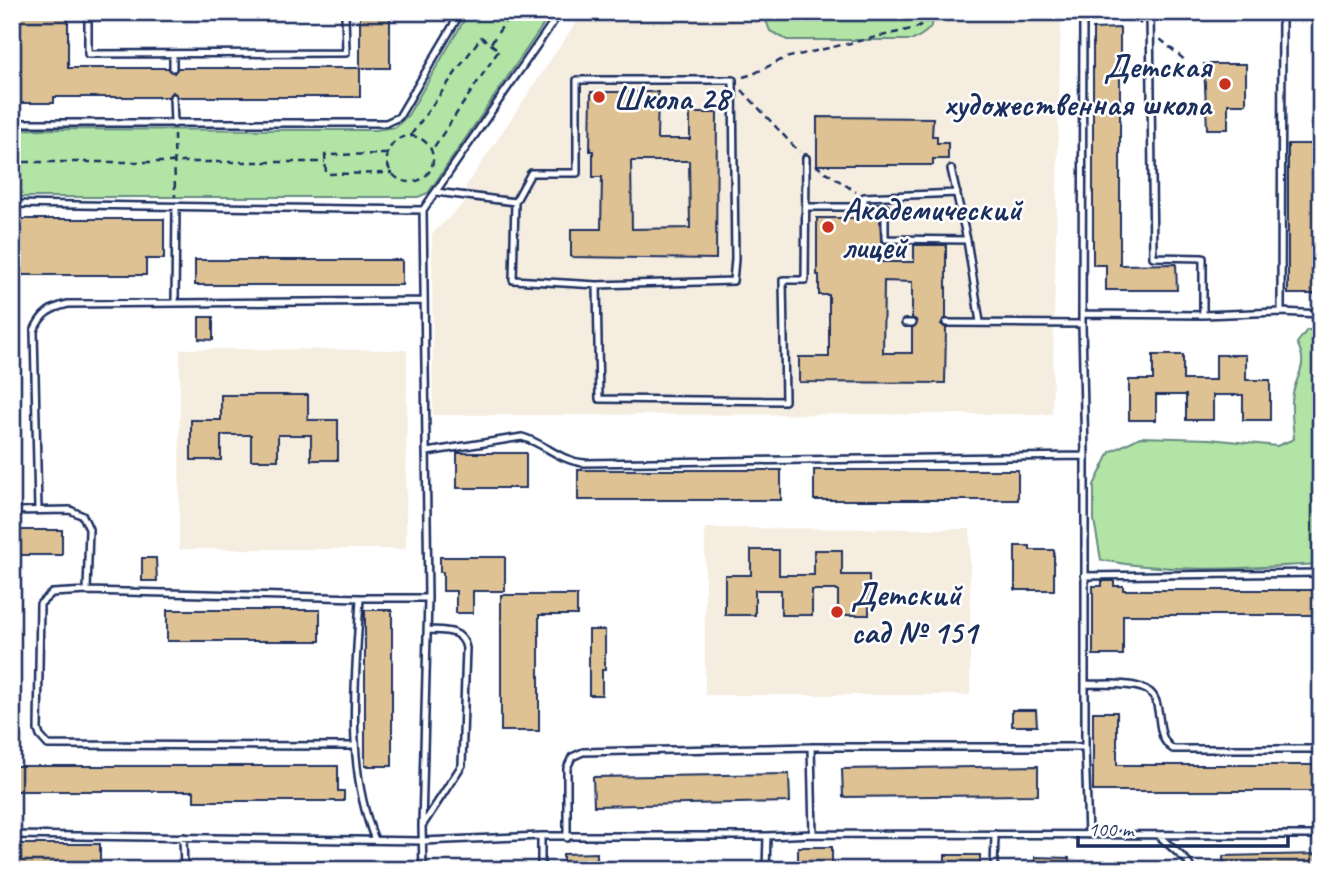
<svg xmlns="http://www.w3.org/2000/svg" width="1333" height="882" font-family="Caveat,sans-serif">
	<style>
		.built { fill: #f5eddf }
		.green { fill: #b2e4a5; stroke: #668a82; stroke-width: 2 }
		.building { fill: #dec293; stroke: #1b2f5e; stroke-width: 2; fill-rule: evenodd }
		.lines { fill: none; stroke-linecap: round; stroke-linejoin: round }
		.lane-casing { stroke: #1b2f5e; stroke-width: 10 }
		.path { stroke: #1b2f5e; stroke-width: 2.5; stroke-dasharray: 7 5; stroke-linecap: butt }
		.lane { stroke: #fff; stroke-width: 5 }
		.poi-dot { fill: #c8321e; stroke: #fff; stroke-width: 2.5 }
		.labels { text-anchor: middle; stroke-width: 5; stroke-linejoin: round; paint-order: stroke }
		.poi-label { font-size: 33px; font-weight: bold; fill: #1b2f5e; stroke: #fff; text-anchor: start }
	</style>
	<rect width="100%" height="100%" fill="#fff"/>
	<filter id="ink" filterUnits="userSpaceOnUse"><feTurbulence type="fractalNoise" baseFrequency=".0143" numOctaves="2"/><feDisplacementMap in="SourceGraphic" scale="14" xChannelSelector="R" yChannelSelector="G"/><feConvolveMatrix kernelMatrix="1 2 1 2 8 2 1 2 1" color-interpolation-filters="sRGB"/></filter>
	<g filter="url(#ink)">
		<path class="built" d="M583,12h478l-9,402 -619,1 -1,-181 34,-33v-15z
			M180,349l227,1 -1,199h-227z
			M705,528l265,1v166h-265z"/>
		<path class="green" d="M469,12h83l-117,171 -7,10 -10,4h-406v-68l363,1 21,-3 12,-12z
			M763,12h172c-1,16 -9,21 -22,28h-126l-17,-9z
			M1307,330h14v234c-73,4 -147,10 -220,-4l-7,-40v-35l16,-33 30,-15 70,2 67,7 17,-7c-1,-15 -4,-31 -1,-46 4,-19 16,-28 4,-50z"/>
		<path class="building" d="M17,12h51v56h100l6,5 4,-5h182v29h-182l-5,-5 -5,5h-114v6h-37z
			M360,12h30v56h-30z
			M1120,28v237l56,-1 1,26h-71v-25h-13v-236z
			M1204,64h42v40h-18v25h-21z
			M591,92h67l-1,47h33v-26h27l-1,146 -145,-2v-28h30l1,-52h-9v-26h-3zM631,161h58l1,67 -58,1z
			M817,117l116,1 -1,18h5v7h11v16h-15v6h-116z
			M1288,144h27v150h-27z
			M817,218h63l2,44h32v-17h32v73l-5,6 5,4 -1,55 -146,-1v-25h30v-62h-10v-20h-2zM884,281l28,1v36l4,2 1,4 -5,4v25h-29z
			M12,219h152v40h-18v16h-134z
			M195,260h207v25h-207z
			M199,317h14v23l-14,-1z
			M1153,355h30v25h33v-25h30v25h24v40h-27v-25h-30v25h-27v-25h-30v25h-27v-40h24z
			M221,395h87v25h30v40h-27v-25h-33v25h-27v-25h-30v25h-30v-40h30z
			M457,453h69v35h-69z
			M578,470h203v30h-203z
			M814,470h204v30h-204z
			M12,530h50v25h-50z
			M1015,546h15v4h24v40h-39z
			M751,550h28v25h35v-25h28v25h27v40h-31v-25h-26v25h-31v-25h-26v25h-30v-40h26z
			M440,557h65v34h-32v22h-17v-22h-13v-19h-3z
			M142,558h14l1,23h-15z
			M1102,581h12v5h9v4h198v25h-198v40h-30v-69h9z
			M501,595h76v20h-38v116h-38z
			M167,610h153v31h-153z
			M365,610h27v156h-27z
			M589,630h16v40h-3v25h-13z
			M1012,710h24l1,16h-25z
			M1093,712h24v53h204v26h-228z
			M12,766h326v25h6v10h-150v-10h-182z
			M1038,766v29l-195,2 -1,-28z
			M789,774l1,28 -196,4 -1,-29z
			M17,844h83v26h-83z
			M798,847h34v23h-34z
			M597,853v17h-34v-16z
			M1321,854v16h-97l-1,-14z
			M945,855h35v15h-35z
			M1035,857l34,1v12h-34z"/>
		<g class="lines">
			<defs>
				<path id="lane" d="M88,12v42l258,-1 -1,-41
					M1083,12l-1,312 3,132v291l3,88
					M1150,12l3,245 50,1v57
					M173,68v-14
					M577,80h156l2,179 -2,22 -136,4 -84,-5 2,-78 16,-29h46z
					M173,97l1,27
					M12,123h374l13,-6 62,-105
					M951,169l16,71 13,82
					M436,192l79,10
					M12,204l411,6 137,-198
					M864,206v-9l93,-4
					M806,207h79v32l82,1
					M597,285l2,114 186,2 -2,-121h22l1,-122
					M175,303l1,-96
					M1281,312l40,2
					M1082,314l121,1 78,-3 1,-300
					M905,323h7
					M946,323l136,1
					M427,452l95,-15c22,6 38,24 62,26l501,-7
					M38,510l-4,-179c7,-17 16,-23 34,-27l356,-3
					M12,511l58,-1 13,6 6,13 -2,62 273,7c-4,80 -16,165 15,242
					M1084,576l237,-3
					M87,591l-35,2 -12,11 -2,126 2,6 8,9 306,1
					M360,598h68
					M1085,684c18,1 40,-2 57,4 27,8 8,47 31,61h148
					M811,747l2,87
					M422,826l40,-61 4,-117c-4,-20 -23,-17 -39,-18
					M12,835l411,6 118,-5h226l46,-2 508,1
					M1158,835l29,26 5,9
					M183,837l1,33
					M567,838v-70l5,-11 11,-5 228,-5h274
					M423,870l-1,-44 6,-228 -5,-388
					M541,870v-34
					M766,870l1,-34
					M994,870l1,-36"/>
			</defs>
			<use href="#lane" class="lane-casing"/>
			<path class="path" d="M1127,12l14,12
				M1160,39l27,23
				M491,43l21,-31
				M743,77l10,-3 32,-16 131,-30 25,-16
				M742,90l57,62
				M174,134l1,63
				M411,135l70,-98 18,13 -67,100
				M387 159a23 23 0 1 1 46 0a23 23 0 1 1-46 0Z
				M387,154l-62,1 1,19 66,-1
				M12,162h313
				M815,165l41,27"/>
			<use href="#lane" class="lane"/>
		</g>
	</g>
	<g class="poi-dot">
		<circle cx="1225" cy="84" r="7"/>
		<circle cx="599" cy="97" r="7"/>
		<circle cx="828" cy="227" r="7"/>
		<circle cx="837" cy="612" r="7"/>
	</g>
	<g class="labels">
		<g class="poi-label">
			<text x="1211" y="77" text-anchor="end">Детская<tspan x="1211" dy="38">художественная школа</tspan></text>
			<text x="613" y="109">Школа 28</text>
			<text x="842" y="220">Академический<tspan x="842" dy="38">лицей</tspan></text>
			<text x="851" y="605">Детский<tspan x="851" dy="38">сад № 151</tspan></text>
		</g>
	</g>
	<rect width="1333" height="882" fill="none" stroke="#fff" stroke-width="42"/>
	<rect x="21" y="21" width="1291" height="840" fill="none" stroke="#1b2f5e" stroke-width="2.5" filter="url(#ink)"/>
	<path d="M1078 836v10h210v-10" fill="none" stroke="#1b2f5e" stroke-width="3.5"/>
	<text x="1088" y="836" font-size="21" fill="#1b2f5e" stroke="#ffffff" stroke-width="5" paint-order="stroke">100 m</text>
</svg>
